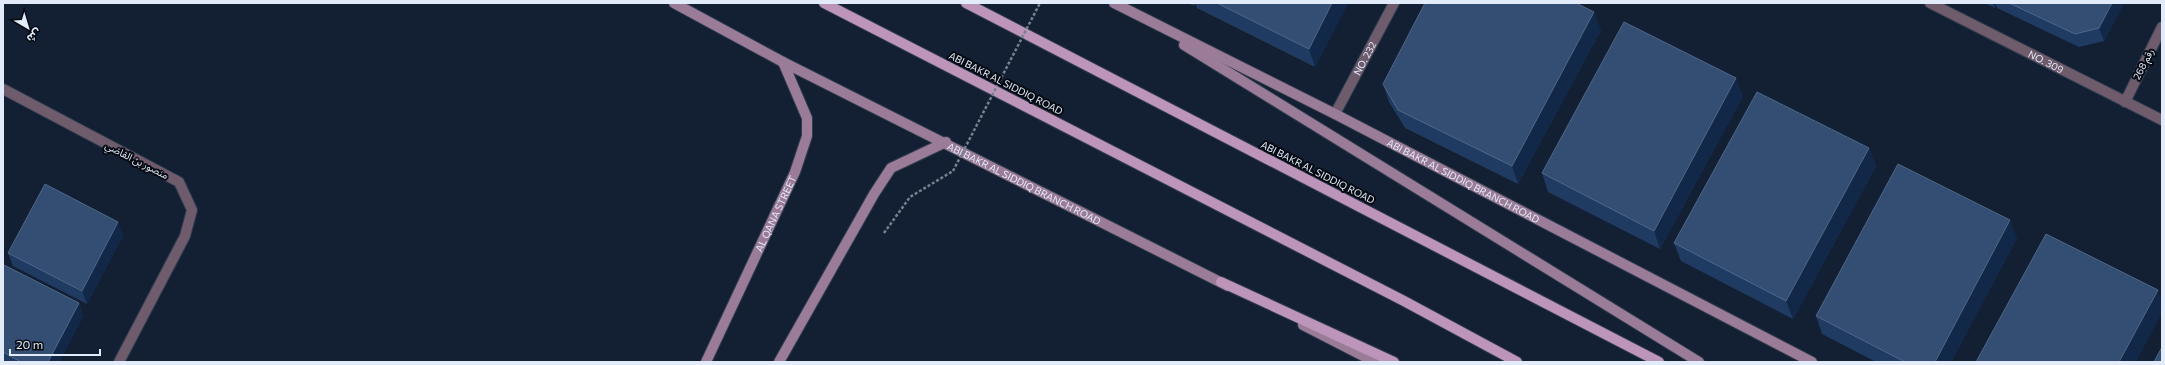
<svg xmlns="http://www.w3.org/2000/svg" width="2165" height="365" font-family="Commissioner,'Noto Sans Arabic',sans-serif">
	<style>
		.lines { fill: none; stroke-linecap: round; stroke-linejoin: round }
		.street-casing { stroke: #303c4f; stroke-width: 12 }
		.secondary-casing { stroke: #303c4f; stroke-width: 12 }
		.primary-casing { stroke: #303c4f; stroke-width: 12 }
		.path { stroke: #758091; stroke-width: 2.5; stroke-dasharray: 3 2; stroke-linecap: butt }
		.street { stroke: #6e5b6c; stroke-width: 10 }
		.secondary { stroke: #9b7c98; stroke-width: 10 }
		.primary { stroke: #bd95ba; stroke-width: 10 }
		.path-bridge { stroke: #758091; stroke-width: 2.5; stroke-dasharray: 3 2; stroke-linecap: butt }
		.wall { fill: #1f3b62 }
		.shaded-wall { fill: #112849 }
		.building { fill: #344e73; stroke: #4f6788 }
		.labels { text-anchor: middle; stroke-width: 4; stroke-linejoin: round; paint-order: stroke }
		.street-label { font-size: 10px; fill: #e2ebf9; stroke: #050a12 }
	</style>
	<rect width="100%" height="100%" fill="#132033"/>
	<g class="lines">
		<defs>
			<g id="street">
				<path id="s1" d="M1930,3l232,117"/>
				<path d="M3,89l176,93 13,28 -7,26 -66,126"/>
				<path d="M2125,102l37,-75"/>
				<path id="s2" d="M1335,114l59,-111"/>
			</g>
			<g id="secondary">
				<path id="s3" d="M674,3l109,59 445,224"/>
				<path id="s4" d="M1114,3l221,111 477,248"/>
				<path d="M1184,45l515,317"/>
				<path d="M1303,325l72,37"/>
				<path id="s5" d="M706,362l89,-190 12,-36v-18l-24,-56"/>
				<path d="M779,362l95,-168 17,-26 55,-26"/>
			</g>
			<path id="primary" d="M824,3l580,298 113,61
				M966,3l693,359
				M1221,282l173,80"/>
		</defs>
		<use href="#street" class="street-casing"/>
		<use href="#secondary" class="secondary-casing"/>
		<use href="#primary" class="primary-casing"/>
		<path class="path" d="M884,233l26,-36 43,-26"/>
		<use href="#street" class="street"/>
		<use href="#secondary" class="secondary"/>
		<use href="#primary" class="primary"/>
		<path class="path-bridge" d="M953,171l87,-168"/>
	</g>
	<path class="wall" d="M1188,3h160l-33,64 -118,-59 -2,-5 -1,3z
		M1984,3h140l-20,38 -25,6 -82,-39 -1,-3 -1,3z
		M1601,30l-83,154 -113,-56 -16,-26 -6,-18z
		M1743,96l-83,153 -112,-57 -6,-19z
		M1869,148l7,18 -83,153 -112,-58 -7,-18z
		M123,235l-36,69 -74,-38 -5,-13z
		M2017,238l-66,124h-75l-54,-28 -6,-18z
		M3,267l76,36 4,13 -24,46h-56z"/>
	<path class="shaded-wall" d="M1332,3h16l-33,64 -6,-18z
		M1993,3h2l1,2 -1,3z
		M2112,3h12l-20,38 -5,-13z
		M1594,12l7,18 -83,154 -6,-18z
		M1736,78l7,18 -83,153 -6,-18z
		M1869,148l7,18 -83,153 -7,-18z
		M2010,220l7,18 -66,124h-16z
		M118,222l5,13 -36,69 -5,-13z
		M2158,290l4,11v12l-26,49h-17z
		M79,303l4,13 -24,46h-11z"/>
	<path class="building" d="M1217,3h115l-23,46z
		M1425,3h151l18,9 -82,154 -114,-56 -15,-26z
		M2009,3h103l-13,25 -24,6z
		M1624,22l112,56 -82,153 -112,-58z
		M1757,92l112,56 -83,153 -112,-58z
		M1898,164l112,56 -75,142h-30l-89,-46z
		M45,184l73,38 -36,69 -74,-38z
		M2046,234l112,56 -39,72h-143z
		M4,265l75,38 -31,59h-27l-18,-10v-85z
		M2162,347v15h-8z"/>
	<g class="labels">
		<g class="street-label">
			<text dy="4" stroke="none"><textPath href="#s2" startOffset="63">NO. 232</textPath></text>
			<text dy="4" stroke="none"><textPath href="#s1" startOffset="130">NO. 309</textPath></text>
			<text transform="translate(2143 64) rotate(-63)" y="4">رقم 268</text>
			<text transform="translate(1006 83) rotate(27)" y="4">ABI BAKR AL SIDDIQ ROAD</text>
			<text transform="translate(137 160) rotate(27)" y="4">منصور بن القاضي</text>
			<text transform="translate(1318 172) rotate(27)" y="4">ABI BAKR AL SIDDIQ ROAD</text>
			<text dy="4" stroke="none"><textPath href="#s4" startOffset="392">ABI BAKR AL SIDDIQ BRANCH ROAD</textPath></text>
			<text dy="4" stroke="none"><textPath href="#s3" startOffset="394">ABI BAKR AL SIDDIQ BRANCH ROAD</textPath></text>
			<text dy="4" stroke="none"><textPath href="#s5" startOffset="164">AL QANA STREET</textPath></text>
		</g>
	</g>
	<rect width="2165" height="365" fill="none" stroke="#e2ebf9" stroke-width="8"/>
	<g transform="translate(28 28) rotate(142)" stroke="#050a12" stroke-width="3" paint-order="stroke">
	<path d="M0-3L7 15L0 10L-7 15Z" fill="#e2ebf9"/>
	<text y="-6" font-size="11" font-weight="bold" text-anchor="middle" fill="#e2ebf9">ش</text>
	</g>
	<path d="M10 349v6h90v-6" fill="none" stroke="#e2ebf9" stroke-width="2"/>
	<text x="16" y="349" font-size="12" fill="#e2ebf9" stroke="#050a12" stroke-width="3" paint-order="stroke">20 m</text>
</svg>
